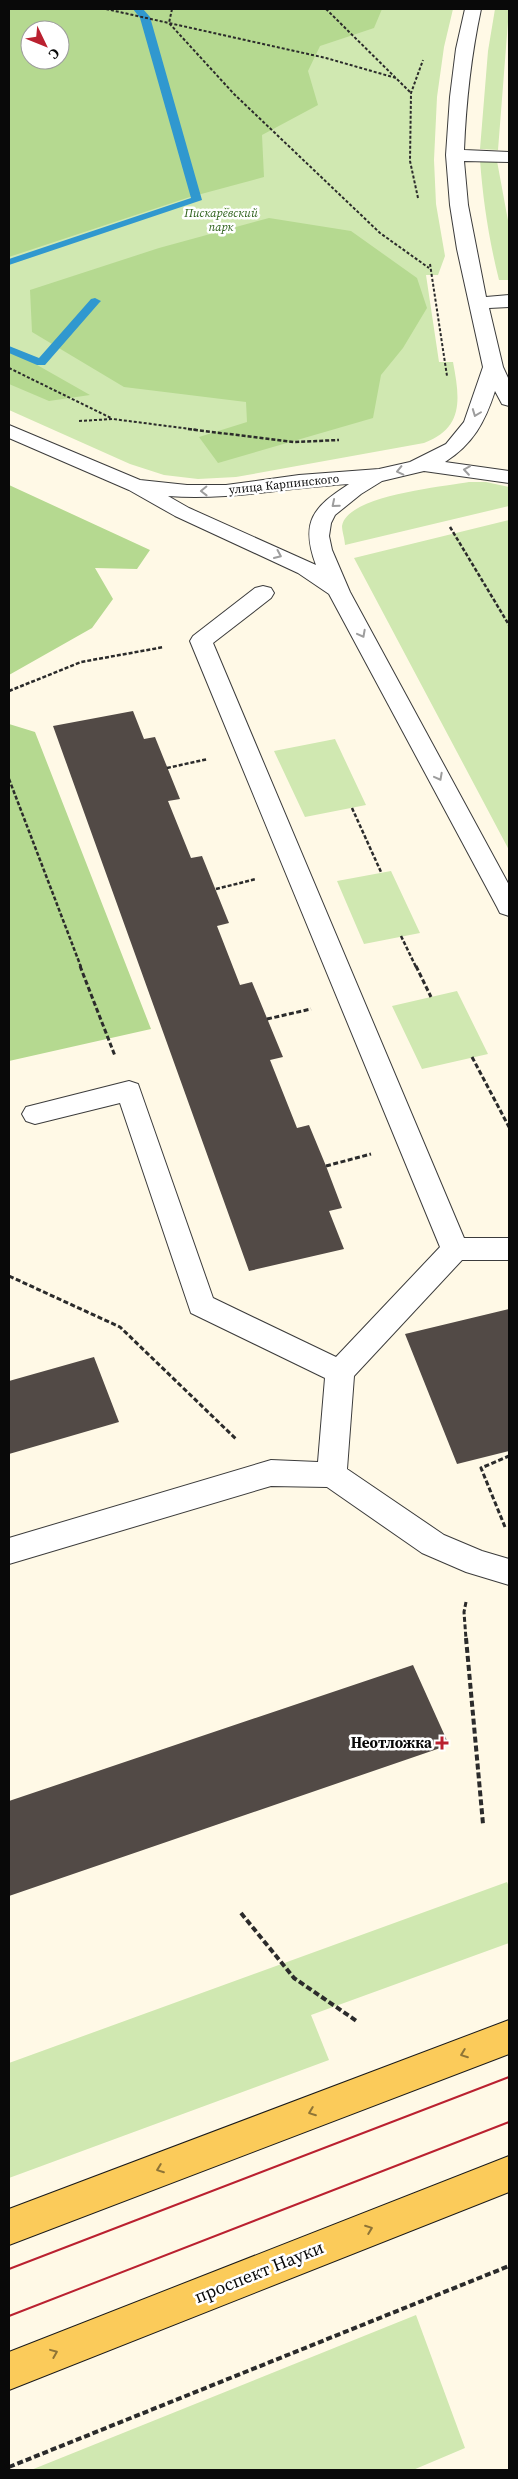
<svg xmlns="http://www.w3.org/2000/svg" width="518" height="2479" font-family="'Source Serif 4',serif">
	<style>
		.green { fill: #d0e8b1; fill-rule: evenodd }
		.forest { fill: #b5d990; fill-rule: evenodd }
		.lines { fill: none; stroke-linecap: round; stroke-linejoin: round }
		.stream { fill: #3098cf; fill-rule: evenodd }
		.building { fill: #524a46 }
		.minor-casing { stroke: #3c3c3c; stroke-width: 2 }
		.major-casing { stroke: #1a1a1a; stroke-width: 2 }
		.path-far3 { stroke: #2b2b2b; stroke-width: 2; stroke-dasharray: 3 2; stroke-linecap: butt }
		.path-far2 { stroke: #2b2b2b; stroke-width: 2.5; stroke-dasharray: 4 2; stroke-linecap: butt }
		.path-far1 { stroke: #2b2b2b; stroke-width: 3; stroke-dasharray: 5 2.5; stroke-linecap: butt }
		.path { stroke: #2b2b2b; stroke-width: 4; stroke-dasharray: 6 3; stroke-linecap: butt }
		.minor { fill: #fff; fill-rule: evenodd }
		.major { fill: #fbcb5a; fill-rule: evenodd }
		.tram { stroke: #ba2130; stroke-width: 2 }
		.oneway { stroke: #9d9d9d }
		.oneway2 { stroke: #8e7436 }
		.poi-dot { fill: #ba2130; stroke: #fff; stroke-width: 2 }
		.labels { text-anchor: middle; stroke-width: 5; stroke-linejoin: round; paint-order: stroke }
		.far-park-label { font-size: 12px; font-style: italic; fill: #2d611a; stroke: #fff }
		.far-street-label { font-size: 12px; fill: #090909; stroke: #fff }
		.poi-label { font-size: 15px; font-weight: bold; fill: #090909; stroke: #fff; text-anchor: end }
		.near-street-label { font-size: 18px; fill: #090909; stroke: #fff }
	</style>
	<rect width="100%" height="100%" fill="#fff9e6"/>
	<path class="green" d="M9,9h444l-9,38 -7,50 -3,63 2,44 9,52 -7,19h-12l13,87h14c7,37 11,66 -29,81l-188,34 -38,2 -34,-4 -34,-11 -121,-54zM30,30h30v30h-30z
		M495,9h14l-11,141 -18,-1 8,-98z
		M480,160l17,1 12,65v54h-10c-10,-40 -16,-79 -19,-120z
		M469,482h17l23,5v19l-164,39c0,-5 -3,-14 -3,-19 5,-31 101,-39 127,-44z
		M509,520v330l-155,-292z
		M335,739l31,66 -61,12 -31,-66z
		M391,871l29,62 -56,11 -27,-63z
		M457,991l31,63 -66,15 -30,-63z
		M507,1882l2,5v56l-198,72 18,45 -320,118v-115z
		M416,2315l49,133 -52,22h-382z"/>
	<path class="forest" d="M9,9h373l-8,19 -54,18 -12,25 10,34 -56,30 2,42 -74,20 -181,60zM30,30h30v30h-30z
		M269,218l82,13 66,47 10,30 -24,40 -22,27 -8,43 -155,45 -19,-26 48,-15 -1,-20 -122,-15 -92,-55 -2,-42 129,-42z
		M9,349l81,46 -41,6 -40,-17z
		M9,485l141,65 -13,19 -42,-1 18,31 -21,29 -83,47z
		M9,724l26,8 116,297 -142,32z"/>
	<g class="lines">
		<path class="stream" d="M133,9h10l7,8 52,183 -193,65v-6l182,-61 -51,-180z
			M95,298l6,3 -2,2 -54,62h-8l-28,-12v-7l30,12 52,-59z"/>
	</g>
	<path class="building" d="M133,711l11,28 11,-2 25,62 -12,2 23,57 11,-2 27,67 -12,3 23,59 12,-3 31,75 -13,3 27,68 12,-3 17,41 16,42 -13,3 15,38 -95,22 -196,-545z
		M509,1309v142l-52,13 -52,-130z
		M94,1357l25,65 -110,32v-73z
		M413,1665l36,80 -440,151v-95z"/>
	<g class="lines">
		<defs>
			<path id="minor" d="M465,9h16c-10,47 -15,93 -17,141l45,2v10l-45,-1 4,44 18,92 23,-2v12l-20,1 14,59 6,13v26l-7,-2 -7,-13c-10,31 -22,53 -50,71l64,9v12l-85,-12 -42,10 -21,13 -26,21 -4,8 -2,13 3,14 18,42 159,293v31l-9,-3 -3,-6 -168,-313 -31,-21 -123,-57 -46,-26 -120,-52v-13l131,55 47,5h39l73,-10 80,-6 31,-7 36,-18 18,-22 19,-55 -26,-118 -7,-44 -4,-50 4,-58 6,-48zM349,484c-36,23 -49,38 -33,81l-127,-57 -21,-12c61,5 120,-9 181,-12z
				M263,586l8,2 3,5 -3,5 -58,45 251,595h45v22h-47l-108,116 -7,93 97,66 38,16 27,8v26l-43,-13 -44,-19 -95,-66 -56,-1 -262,78v-26l262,-78 47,2 7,-84 -134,-65 -71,-210 -85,21 -9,-3 -4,-7 4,-7 103,-26 9,3 75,214 123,59 104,-110 -250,-606 3,-5 62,-48z"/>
			<path id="major" d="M509,2020v34l-500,191v-36z
				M509,2156v36l-500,198v-38z"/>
		</defs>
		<use href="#minor" class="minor-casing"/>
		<use href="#major" class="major-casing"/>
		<path class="path-far3" d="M106,9l220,49 70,20
			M172,9l-3,14 65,71 146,139 49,35
			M326,9l85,84
			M418,198l-8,-37 1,-68 12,-33
			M430,264l17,112
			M9,368l102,50
			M79,421l34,-2 85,11"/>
		<path class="path-far2" d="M188,429l106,13 45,-2
			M450,527l59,98
			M9,691l72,-29 83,-15
			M167,768l41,-9
			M9,779l72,188
			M352,808l29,64
			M216,889l40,-10
			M401,936l15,31"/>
		<path class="path-far1" d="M80,966l35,90
			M416,966l15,31
			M267,1019l44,-10
			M472,1057l37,70
			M326,1166l45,-12
			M9,1276l111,51 116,112
			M505,1527l-24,-59 28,-12
			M466,1602l-2,10 2,27"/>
		<path class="path" d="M466,1638l17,186
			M241,1913l53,65 64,44
			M9,2467l500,-201"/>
		<use href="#minor" class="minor"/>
		<use href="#major" class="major"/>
		<path class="tram" d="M9,2269l500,-192
			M9,2316l500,-194"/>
	</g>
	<defs><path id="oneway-chevron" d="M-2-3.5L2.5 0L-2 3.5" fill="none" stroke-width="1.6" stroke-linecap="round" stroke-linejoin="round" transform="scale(1.25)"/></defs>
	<g class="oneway">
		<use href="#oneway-chevron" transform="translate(476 413) rotate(111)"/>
		<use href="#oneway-chevron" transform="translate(467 470) rotate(-172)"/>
		<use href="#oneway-chevron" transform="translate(400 471) rotate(167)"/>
		<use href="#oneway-chevron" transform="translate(204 491) rotate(179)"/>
		<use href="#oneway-chevron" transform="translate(335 504) rotate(140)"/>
		<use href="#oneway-chevron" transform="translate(278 555) rotate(24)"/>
		<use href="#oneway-chevron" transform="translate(362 634) rotate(62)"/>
		<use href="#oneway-chevron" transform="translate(439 777) rotate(62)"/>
	</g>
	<g class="oneway2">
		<use href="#oneway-chevron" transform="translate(464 2054) rotate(159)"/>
		<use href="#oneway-chevron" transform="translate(312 2112) rotate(159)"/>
		<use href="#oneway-chevron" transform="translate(160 2169) rotate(159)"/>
		<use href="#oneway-chevron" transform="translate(369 2229) rotate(-21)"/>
		<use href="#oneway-chevron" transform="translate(54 2353) rotate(-22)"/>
	</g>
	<path class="poi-dot" d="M439.5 1735.5h5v5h5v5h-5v5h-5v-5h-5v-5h5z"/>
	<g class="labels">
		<g class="far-park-label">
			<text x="221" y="217">Пискарёвский<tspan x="221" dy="14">парк</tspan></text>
		</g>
		<g class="far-street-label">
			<text transform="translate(284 484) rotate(-6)" y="4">улица Карпинского</text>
		</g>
		<g class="poi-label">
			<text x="432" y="1748">Неотложка</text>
		</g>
		<g class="near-street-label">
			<text transform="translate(259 2272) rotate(-22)" y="6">проспект Науки</text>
		</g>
	</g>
	<rect width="518" height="2479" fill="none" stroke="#090909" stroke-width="20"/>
	<g transform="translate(45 45) rotate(133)"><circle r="24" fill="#ffffff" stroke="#9d9d9d"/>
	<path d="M0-4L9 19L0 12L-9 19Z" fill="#ba2130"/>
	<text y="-8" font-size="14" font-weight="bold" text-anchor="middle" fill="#090909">С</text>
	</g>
</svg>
